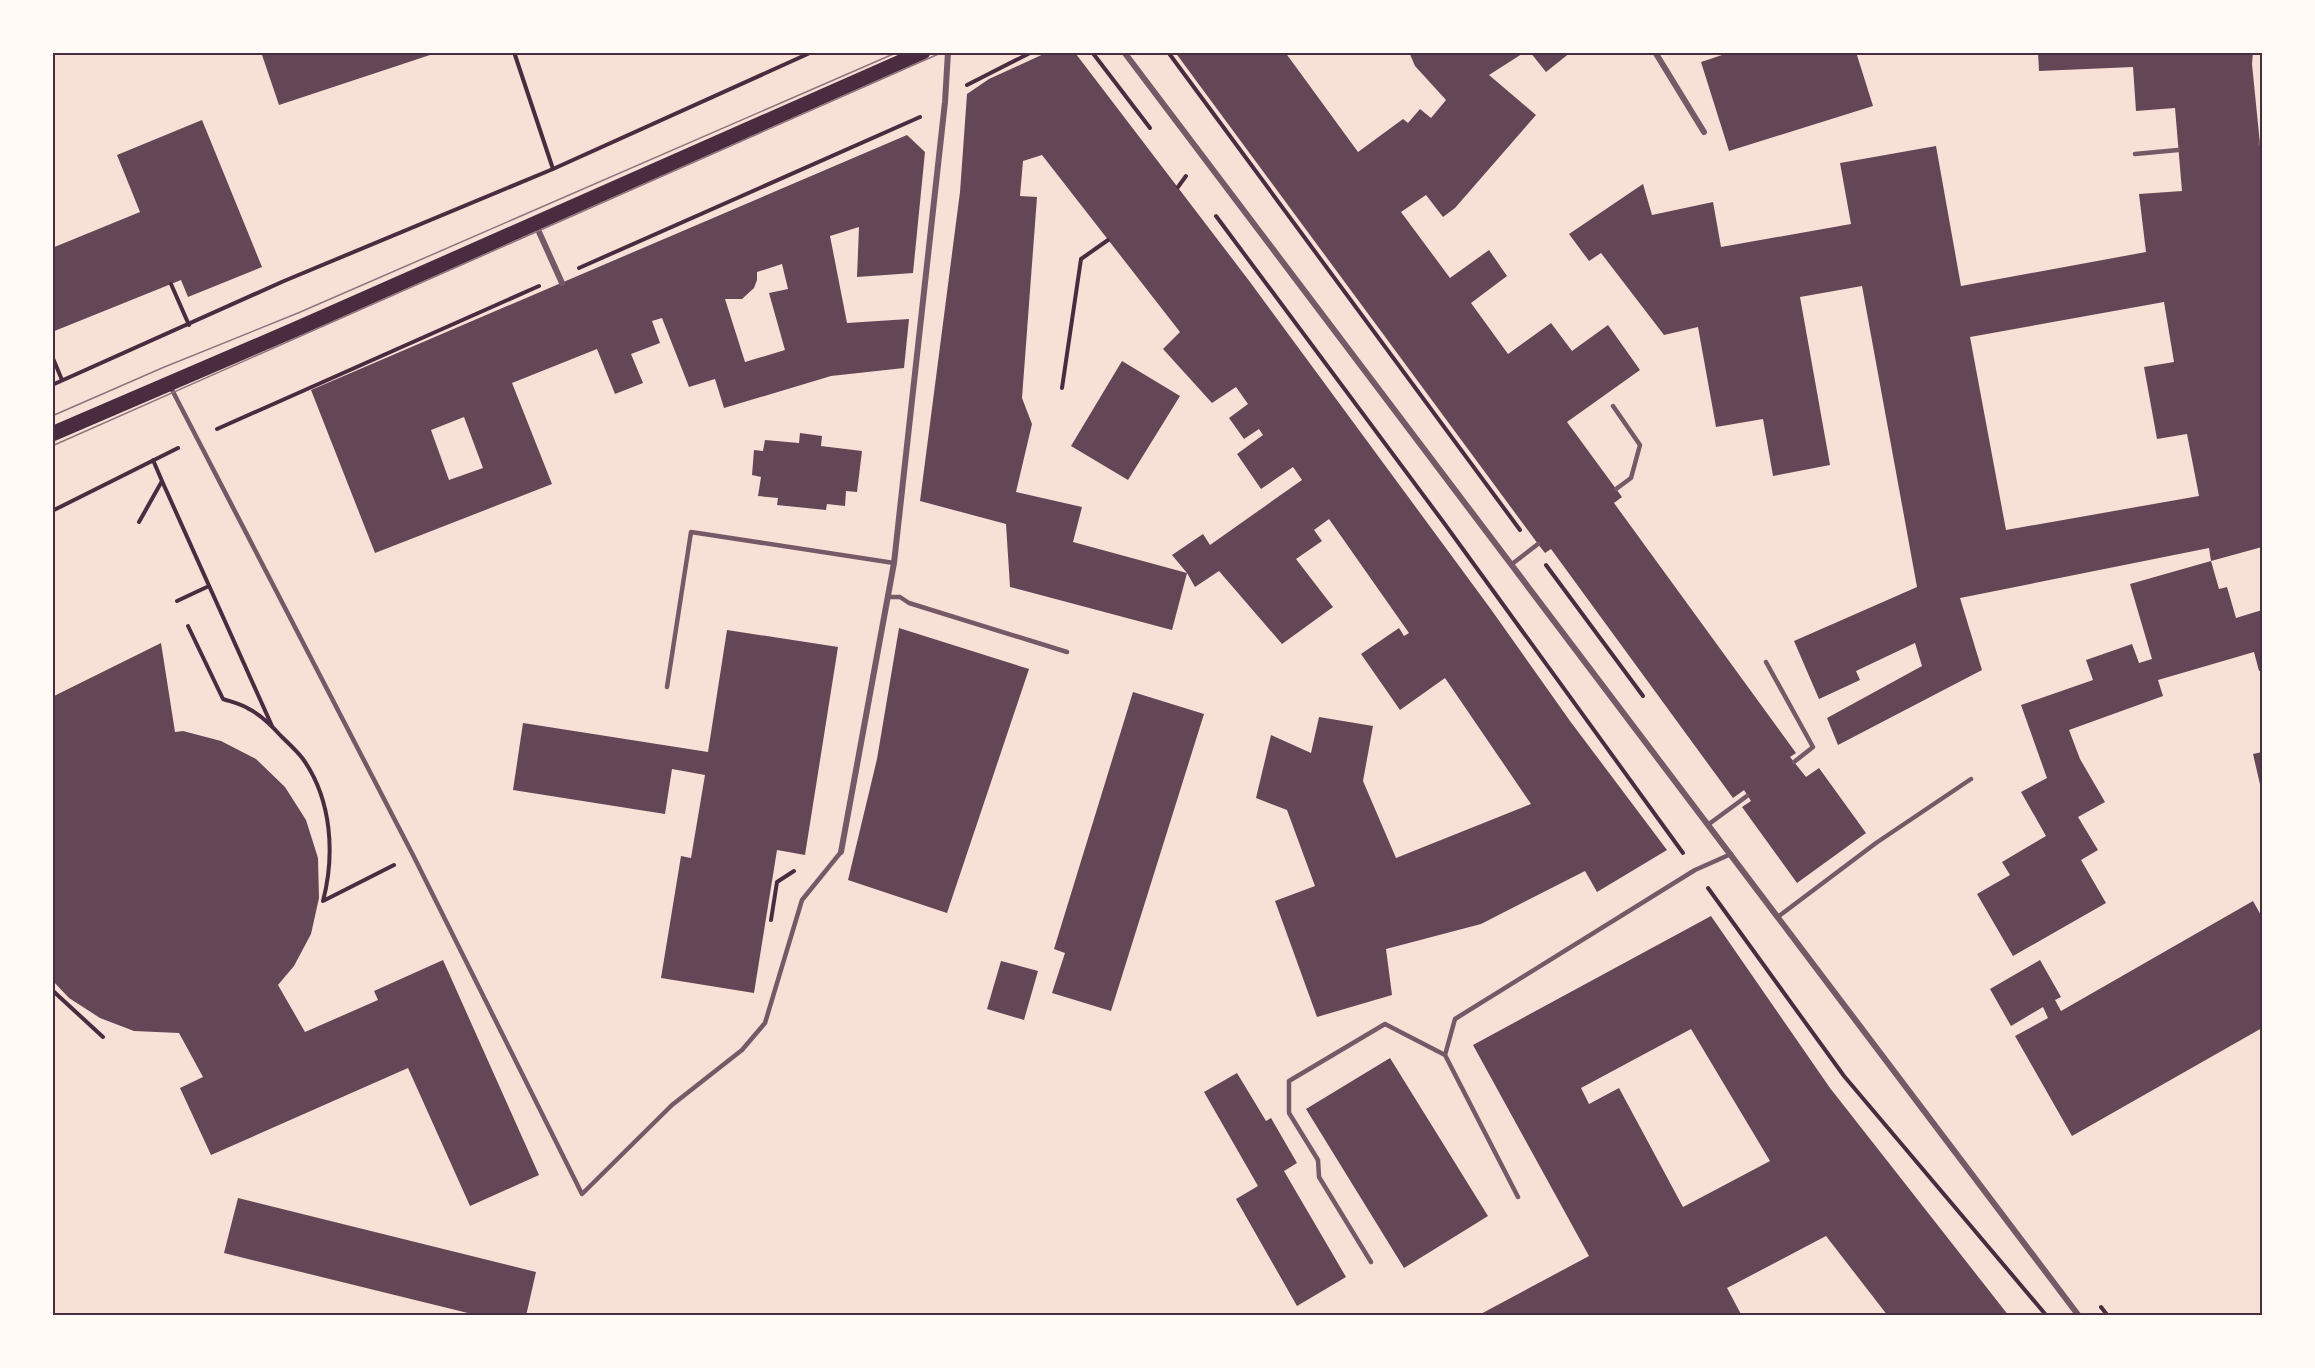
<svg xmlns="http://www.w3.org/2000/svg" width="2315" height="1368" font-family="'PT Sans Narrow',sans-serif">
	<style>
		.building { fill: #644757; fill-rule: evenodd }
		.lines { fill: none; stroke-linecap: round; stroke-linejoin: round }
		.path { stroke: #4a2c40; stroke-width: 4 }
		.service { stroke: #755966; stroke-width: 4.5 }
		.minor { stroke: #755966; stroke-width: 6 }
		.primary { stroke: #4a2c40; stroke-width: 15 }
		.tram { stroke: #8f747c; stroke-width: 1.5 }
		.neatline { fill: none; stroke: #4a2c40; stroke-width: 2 }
	</style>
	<rect width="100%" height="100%" fill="#f7e1d7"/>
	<path class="building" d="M261,52h175v1l-157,52z
		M1048,52l28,2 174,228 240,326 80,113 97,129 -70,42 -12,-21 -104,53 -95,25 6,46 -75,22 -42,-116 40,-15 -28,-76 -31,-12 15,-63 40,18 8,-36 54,9 -10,55 33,77 135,-54 -86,-126 -45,32 -39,-56 38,-26 5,8 5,-3 -80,-114 -15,11 8,11 -26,18 37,48 -51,37 -63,-73 -24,16 -8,-14 -15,57 -162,-43 -4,-63 -86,-23 40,-309 7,-98 22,-15zM1042,155l138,177 -17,17 49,54 24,-16 12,17 -19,14 15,21 15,-10 4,6 -26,19 24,35 32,-22 9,13 -92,65 -7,-11 -31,21 15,18 -114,-31 9,-35 -66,-15 16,-68 -10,-26 15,-201 -17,-1 3,-35z
		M1175,52h110l73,100 45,-33 5,4 12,-14 11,9 15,-18 -31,-34 -6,-14h116l-36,23 47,40 -81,93 -12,9 -17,-22 -25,17 49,66 39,-28 18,26 -36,27 37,51 43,-31 21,28 36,-26 32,45 -73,52 55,75 -8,6 182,250 -6,4 16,20 13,-9 47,65 -69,50 -55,-76 9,-6 -7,-11 -11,8 -182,-249 -6,4 -7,-9z
		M1530,52h41l-25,20z
		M1731,52h125l17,54 -144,45 -28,-89z
		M2038,52h215l-1,12 10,100v383l-51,14 -2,-13 -249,50 22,72 -144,75 -11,-27 95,-52 -7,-23 -59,28 4,9 -41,19 -25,-58 123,-54 -55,-301 -62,11 30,168 -57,11 -10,-57 -47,8 -18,-100 -34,8 -63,-82 -12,8 -20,-27 74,-50 9,31 61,-13 8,45 130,-23 -11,-61 96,-17 25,140 185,-34 -7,-58 43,-3 -7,-83 -39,3 -3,-44 -94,4zM2164,302l10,60 -30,5 13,72 30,-5 12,62 -193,34 -36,-193z
		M202,120l60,147 -74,30 -7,-17 -129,52v-84l88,-36 -23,-57z
		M907,135l18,17 -12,121 -56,4 2,-50 -29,9 17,87 62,-4 -5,49 -73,8 -107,32 -9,-29 -26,8 -27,-69 -10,3 8,22 -29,11 12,29 -28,11 -18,-45 -85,34 40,101 -177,69 -64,-163zM782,264l6,25 -19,4 16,57 -40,12 -20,-63h17l12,-11 3,-8v-8zM464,417l19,51 -34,12 -18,-50z
		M1122,361l58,35 -52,84 -57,-34z
		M800,433l22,3 -1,10 41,5 -5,41 -11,-1 -1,15 -18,-2 -1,6 -49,-5 1,-7 -20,-2 3,-19 -9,-2 2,-25 9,1 2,-11 34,3z
		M2211,561l8,28 8,-2 9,31 26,-8v60l-3,1 -5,-19 -96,28 5,16 -94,34 11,29 25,43 -27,15 20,33 -17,10 25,43 -93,53 -36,-62 33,-19 -8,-13 44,-26 -25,-44 26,-14 -26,-73 72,-25 -7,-20 46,-16 7,19 13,-4 -22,-75z
		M899,628l130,41 -82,244 -99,-33 29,-121z
		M727,630l111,17 -33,208 -28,-5 -23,143 -93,-15 20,-122 10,2 14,-83 -33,-6 -7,45 -152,-24 10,-67 185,29z
		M161,643l14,89 8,-1 38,10 35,18 29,28 21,33 12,38 1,40 -8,36 -17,32 -16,19 27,47 73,-32 -4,-9 69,-31 96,215 -69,31 -62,-138 -197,87 -31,-67 23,-11 -24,-44 -45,-2 -34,-13 -31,-20 -17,-18v-283z
		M1133,692l71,22 -93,297 -59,-18 13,-40 -11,-4z
		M2262,752v41l-9,-39z
		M2253,901l9,16v111l-190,108 -57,-100 33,-18 -5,-11 -32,19 -21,-37 50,-29 21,37 -6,3 6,11z
		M1711,916l119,172 179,228h-121l-62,-80 -99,52 15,28h-265l112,-60 -116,-211zM1691,1029l79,132 -87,46 -64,-119 -30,16 -8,-16z
		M1001,961l37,10 -14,49 -37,-11z
		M1390,1058l98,158 -84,52 -98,-159z
		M1237,1073l29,48 5,-3 26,45 -13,8 62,106 -49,29 -61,-107 22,-13 -54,-94z
		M238,1198l298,74 -10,44h-46l-256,-63z"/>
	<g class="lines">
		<path class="path" d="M514,52l39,117
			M1092,52l58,76
			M1168,52l352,478
			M967,85l65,-33
			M1178,187l8,-11
			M1216,216l228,307 239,330
			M579,268l341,-151
			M171,284l18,41
			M52,356l10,24
			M52,385l232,-104 269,-112 259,-117
			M1062,388l19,-129 27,-19
			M217,429l322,-143
			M162,481l110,245
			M52,511l126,-63
			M139,522l23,-41 -9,-21
			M1546,565l97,131
			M177,601l32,-15
			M188,626l35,73c9,3 19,5 26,10 12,6 23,17 32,27 7,7 16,15 22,23 29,41 32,96 20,142l71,-36
			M1708,888l136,188 202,239
			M771,920l6,-38 17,-11
			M52,990l51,47
			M2101,1307l7,9"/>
		<path class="service" d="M2260,144h2
			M2135,154l43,-4
			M170,386l243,469 169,339 90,-89 70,-55 23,-27 37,-123 39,-48
			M1613,406l27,39 -9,33 -15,11
			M1512,564l26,-20
			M889,597h11l9,6 158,49
			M1766,662l47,85 -19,15
			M667,687l24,-155 203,31
			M1709,824l38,-28
			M1779,916l97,-73 95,-64
			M1518,1197l-73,-142 10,-36 240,-149 36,-16
			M1371,1262l-52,-85 -1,-17 -29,-47v-32l96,-57 60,31"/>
		<path class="minor" d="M1124,52l955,1264
			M1655,52l49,80
			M535,223l27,60
			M841,852l53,-289 51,-461 3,-50"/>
		<path class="primary" d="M52,434l251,-108 620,-274"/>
		<path class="tram" d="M52,416l110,-48 136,-55 600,-261
			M52,446l891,-394"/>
	</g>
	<rect width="2315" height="1368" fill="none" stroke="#fffaf5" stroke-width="108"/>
	<rect x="54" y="54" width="2207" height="1260" class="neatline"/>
</svg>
